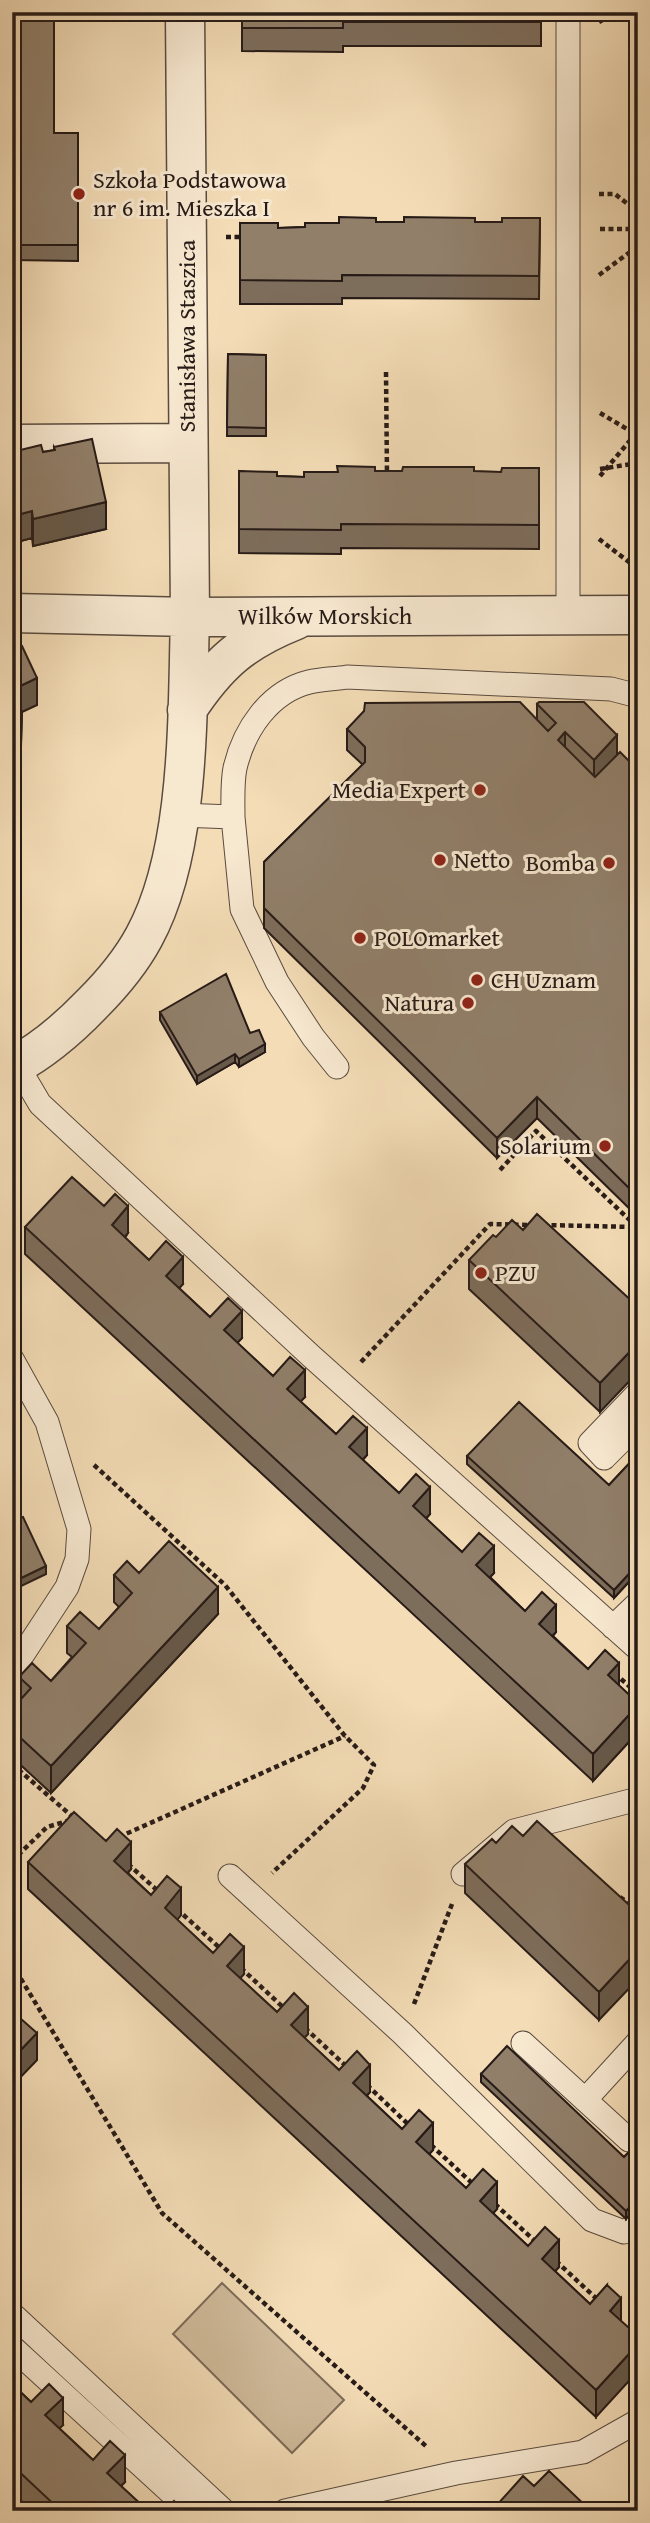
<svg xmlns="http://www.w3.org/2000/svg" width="650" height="2523" font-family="'Gentium Book Plus',serif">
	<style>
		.green { fill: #d0bb9b; stroke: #7c6b59; stroke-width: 2 }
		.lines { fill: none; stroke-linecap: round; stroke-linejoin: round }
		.lane-casing { stroke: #5a4b3f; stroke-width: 25 }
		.street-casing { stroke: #5a4b3f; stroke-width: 41 }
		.path { stroke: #271b17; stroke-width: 4.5; stroke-dasharray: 5 3.5; stroke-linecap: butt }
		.lane { stroke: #f7e8d0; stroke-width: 23 }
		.street { stroke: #f7e8d0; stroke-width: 38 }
		.wall { fill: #7d6d5b; stroke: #271b17; stroke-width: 2 }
		.shaded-wall { fill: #66594a; stroke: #271b17; stroke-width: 2 }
		.building { fill: #917f6a; stroke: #271b17; stroke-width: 2 }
		.poi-dot { fill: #8f2418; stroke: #f7e8d0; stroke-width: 2.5 }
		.labels { text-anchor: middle; stroke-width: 6; stroke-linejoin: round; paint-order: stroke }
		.poi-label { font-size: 24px; fill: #271b17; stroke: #f7e8d0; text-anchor: start }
		.street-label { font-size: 24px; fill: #271b17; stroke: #f7e8d0 }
	</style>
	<rect width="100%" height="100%" fill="#f3dcb6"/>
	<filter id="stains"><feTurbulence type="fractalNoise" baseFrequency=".00286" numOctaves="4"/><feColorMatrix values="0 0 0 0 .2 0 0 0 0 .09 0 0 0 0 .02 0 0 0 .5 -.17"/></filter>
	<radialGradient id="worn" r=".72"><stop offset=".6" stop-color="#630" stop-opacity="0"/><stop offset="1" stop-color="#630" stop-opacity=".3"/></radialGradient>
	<path class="green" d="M222,2283l122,117 -52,53 -119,-119z"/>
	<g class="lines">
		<defs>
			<path id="lane" d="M568,615v-603
				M180,815l53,2 9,92 35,73 36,55 24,30
				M233,817c0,-16 -1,-34 2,-49 9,-38 34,-76 74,-86 12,-3 26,-3 38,-5l264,12 27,7
				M17,1065l23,39 271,252 327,293
				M12,1359l35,63 32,107 -2,30 -10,28 -55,84
				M638,1393l-48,50 14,15 34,-34
				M613,1627l25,-24
				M463,1874l51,-43 124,-32
				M230,1876l173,158 189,186 32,12 14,-8
				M523,2043l106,97 9,-9
				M585,2100l53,-58
				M12,2314l212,197
				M12,2347l179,164
				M285,2511l171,-38 127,-21 55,-31"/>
			<path id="street" d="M12,444l176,-1
				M12,613l178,4 448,-2
				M187,710c31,-47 56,-69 109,-90
				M12,1067c30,-16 56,-38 80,-63 20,-20 38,-41 52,-67 47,-86 43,-222 46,-320l-5,-605"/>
		</defs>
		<use href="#lane" class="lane-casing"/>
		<use href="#street" class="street-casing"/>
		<path class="path" d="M599,22l17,-10
			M599,194h16l23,18
			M600,229h38
			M226,237h19
			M599,275l39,-29
			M386,372l1,104
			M600,413l37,22
			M600,469l38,-6
			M600,476l38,-45
			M599,539l39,30
			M500,1170l36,-39 101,96
			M543,1225l93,2
			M361,1362l129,-138 41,1
			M94,1465l131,120 120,151 29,29 -11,23 -91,85
			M621,1679l17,15
			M12,1764l62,54
			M119,1837l226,-101
			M12,1861l35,-34 24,-7
			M128,1864l30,27
			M620,1897l18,13
			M177,1909l45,41
			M12,1964l150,249 265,234
			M241,1968l45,42
			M414,2004l38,-100
			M305,2028l42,39
			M367,2085l44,42
			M431,2145l42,39
			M495,2204l42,39
			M556,2261l43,40"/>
		<use href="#lane" class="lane"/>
		<use href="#street" class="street"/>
	</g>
	<path class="wall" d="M12,12l42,121h24v128l-66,-1z
		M242,12h299v34h-198v6l-101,-1z
		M540,218l-1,81 -197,-1v6h-102v-81l38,5 27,-1 34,-4 37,-1h126z
		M228,354l38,1v81h-39z
		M54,447l52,82 -73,17 -1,-8 -15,4 -5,-23v-67h31l11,-2z
		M539,468v81l-198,-1v6l-102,-1v-82l38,5 27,1 33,-5 38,-1 126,1z
		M537,704l80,51 21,15v447l-101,-99 -40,40 -233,-230v-66l99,-97 -16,-15v-21l190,-9z
		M160,1012l90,21 15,19 -26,15 -4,-5 -38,22 -37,-64z
		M25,1227l103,6 -3,5 24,22 34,24 -4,4 31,29 32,21 -5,5 36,33 32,21 -5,4 36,33 31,21 -4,5 36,33 31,21 -4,5 36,33 32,21 -4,4 35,34 31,21 -3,4 35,33 31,17 19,17v29l-45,49 -568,-527z
		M523,1230l112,74 -35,108 -131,-123v-29z
		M638,1454v118l-24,26 -147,-134v-8l142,29z
		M139,1573l79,41 -167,179 -39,-36v-48l7,-7v-25l32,4 21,-24 -5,-4v-27l32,3 20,-22 -5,-5v-27z
		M523,1836l115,77 -39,107 -134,-127v-29l31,-21z
		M28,1862l103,7 -3,4 23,22 30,20 -4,5 36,33 31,21 -4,4 37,34 31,22 -4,4 35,32 31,22 -3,4 35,33 31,21 -4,4 37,34 31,21 -4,4 35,33 31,21 -4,4 35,33 17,-19 -11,132 -568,-528z
		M481,2074l143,83 14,-14 -12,76 -145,-137z
		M12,2384l19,18 32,23 -4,3 34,32 32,22 -4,4 27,25h-116l-20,-19z"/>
	<path class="shaded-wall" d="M106,502v27l-73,17v-27z
		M32,511v27l-15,4v-27z
		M37,678v27l-15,7 -8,278 -2,2 4,-304z
		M565,732v20l-7,-12z
		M617,735v21l-23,24v-20z
		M265,1044v8l-26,15v-8z
		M235,1054v8l-38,22v-8z
		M537,1097v21l-40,40v-20z
		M128,1206v27l-16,19v-27z
		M183,1257v27l-17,19v-27z
		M242,1311v27l-18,19v-27z
		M638,1343v29l-38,40v-29z
		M305,1370v27l-18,19v-27z
		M367,1428v27l-18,19v-27z
		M430,1487v27l-17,19v-27z
		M494,1546v27l-18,19v-27z
		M638,1564v8l-24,26v-8z
		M46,1566v8l-33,16v-8z
		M218,1587v27l-167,179v-27z
		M556,1605v27l-17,19v-27z
		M619,1663v27l-11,-15z
		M638,1705v27l-45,49v-27z
		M131,1842v27l-17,19v-27z
		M181,1888v27l-16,20v-27z
		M244,1947v27l-17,19v-27z
		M638,1950v29l-39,41v-28z
		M308,2007v27l-17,18v-27z
		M37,2033v27l-25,26v-27z
		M370,2065v27l-17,18v-27z
		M433,2123v27l-17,19v-27z
		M497,2182v27l-17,19v-27z
		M638,2198v8l-12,13v-8z
		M559,2240v27l-17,19v-27z
		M621,2298v27l-11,-14z
		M638,2344v27l-42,46v-27z
		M63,2398v27l-18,17v-27z
		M125,2455v27l-18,18v-27z"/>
	<path class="building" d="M12,12h42v121h24v112h-66z
		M242,12h299v10h-198v6h-101z
		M339,217l37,1v4h28v-5l71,1v4h27v-4h38l-1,58 -197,-1v6l-102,-1v-57h38v5l27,-1v-4h34z
		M228,354l38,1v73l-39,-1z
		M92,439l14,63 -73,17 -1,-8 -15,4 -5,-23v-40l29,-7 2,7 12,-2 -1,-3z
		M337,466l38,1v4h27l1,-4h71v4l27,1 1,-4h37v57l-198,-1v6l-102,-1v-58l38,1v4l27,1v-5h34z
		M22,646l15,32 -21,10 -1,22 7,1 -8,252 -2,2v-315z
		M520,702l28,29 8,-8 -19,-19 2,-2h45l33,33 -23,25 -29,-28 -7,8 37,37 25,-25 18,18v427l-101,-100 -40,41 -233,-230v-46l101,-100v-15l-18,-18 17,-18 1,-8z
		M226,974l24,59 9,-3 6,14 -26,15 -4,-5 -38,22 -37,-64z
		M72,1177l32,29 11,-12 13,12 -16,19 37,35 17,-19 17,16 -17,19 44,41 18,-19 14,13 -18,19 49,46 17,-19 15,13 -18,19 49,45 17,-18 14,12 -18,19 50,46 17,-19 14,13 -17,19 49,46 17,-19 15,13 -18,19 49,46 17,-19 14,13 -17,19 49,45 17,-19 14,13 -11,12 30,28v2l-45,49 -568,-527z
		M537,1214l98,90h3v39l-38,40 -131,-123 24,-25 3,2 16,-17 11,10z
		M519,1402l90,83 29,-31v110l-24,26 -147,-134z
		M12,1502l8,16 3,-1 23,49 -33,16z
		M169,1541l49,46 -167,179 -39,-36v-21l19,-21 -12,-11 13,-14 19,18 35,-38 -19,-17 13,-14 19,17 33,-36 -18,-18 13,-14 12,12z
		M74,1812l32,29 11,-12 14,13 -17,19 37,34 16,-19 14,12 -16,20 48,45 17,-19 14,13 -17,19 50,46 17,-19 14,14 -17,18 48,45 18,-19 13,14 -17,18 49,46 17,-19 14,13 -17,19 50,46 17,-19 14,13 -17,19 48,45 17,-19 14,13 -17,19 48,45 17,-19 14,13 -11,13 28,25v8l-42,46 -568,-528z
		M537,1821l101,92v37l-39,42 -134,-128 27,-25 4,4 16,-17 11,10z
		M12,2011l25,22 -25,26z
		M507,2046l117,111 14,-14v55l-12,13 -145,-137z
		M12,2384l19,18 18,-18 14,14 -18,17 48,45 17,-19 15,14 -18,18 41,38h-87l-49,-46z
		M549,2471l42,40h-90l-5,-5 27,-30 11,10z
		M174,2501l11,10h-20z"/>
	<g class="poi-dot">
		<circle cx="79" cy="194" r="7"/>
		<circle cx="480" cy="790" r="7"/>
		<circle cx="440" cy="860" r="7"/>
		<circle cx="609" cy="863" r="7"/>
		<circle cx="360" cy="938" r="7"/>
		<circle cx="477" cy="980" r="7"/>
		<circle cx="468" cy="1003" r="7"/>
		<circle cx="605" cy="1146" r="7"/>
		<circle cx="481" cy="1273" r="7"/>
	</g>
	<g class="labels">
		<g class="poi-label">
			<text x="93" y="188">Szkoła Podstawowa<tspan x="93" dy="28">nr 6 im. Mieszka I</tspan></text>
			<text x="466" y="798" text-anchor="end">Media Expert</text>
			<text x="454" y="868">Netto</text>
			<text x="595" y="871" text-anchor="end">Bomba</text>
			<text x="374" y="946">POLOmarket</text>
			<text x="491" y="988">CH Uznam</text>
			<text x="454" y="1011" text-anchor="end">Natura</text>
			<text x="591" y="1154" text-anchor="end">Solarium</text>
			<text x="495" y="1281">PZU</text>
		</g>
		<g class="street-label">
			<text transform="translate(187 336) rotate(-90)" y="8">Stanisława Staszica</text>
			<text x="325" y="624">Wilków Morskich</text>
		</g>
	</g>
	<rect width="650" height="2523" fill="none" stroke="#f3dcb6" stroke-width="42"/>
	<rect x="14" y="14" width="622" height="2495" fill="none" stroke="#271b17" stroke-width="3.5"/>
	<rect x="21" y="21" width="608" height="2481" fill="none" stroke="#271b17" stroke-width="2"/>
	<rect width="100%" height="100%" filter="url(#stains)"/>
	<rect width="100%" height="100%" fill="url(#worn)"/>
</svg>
